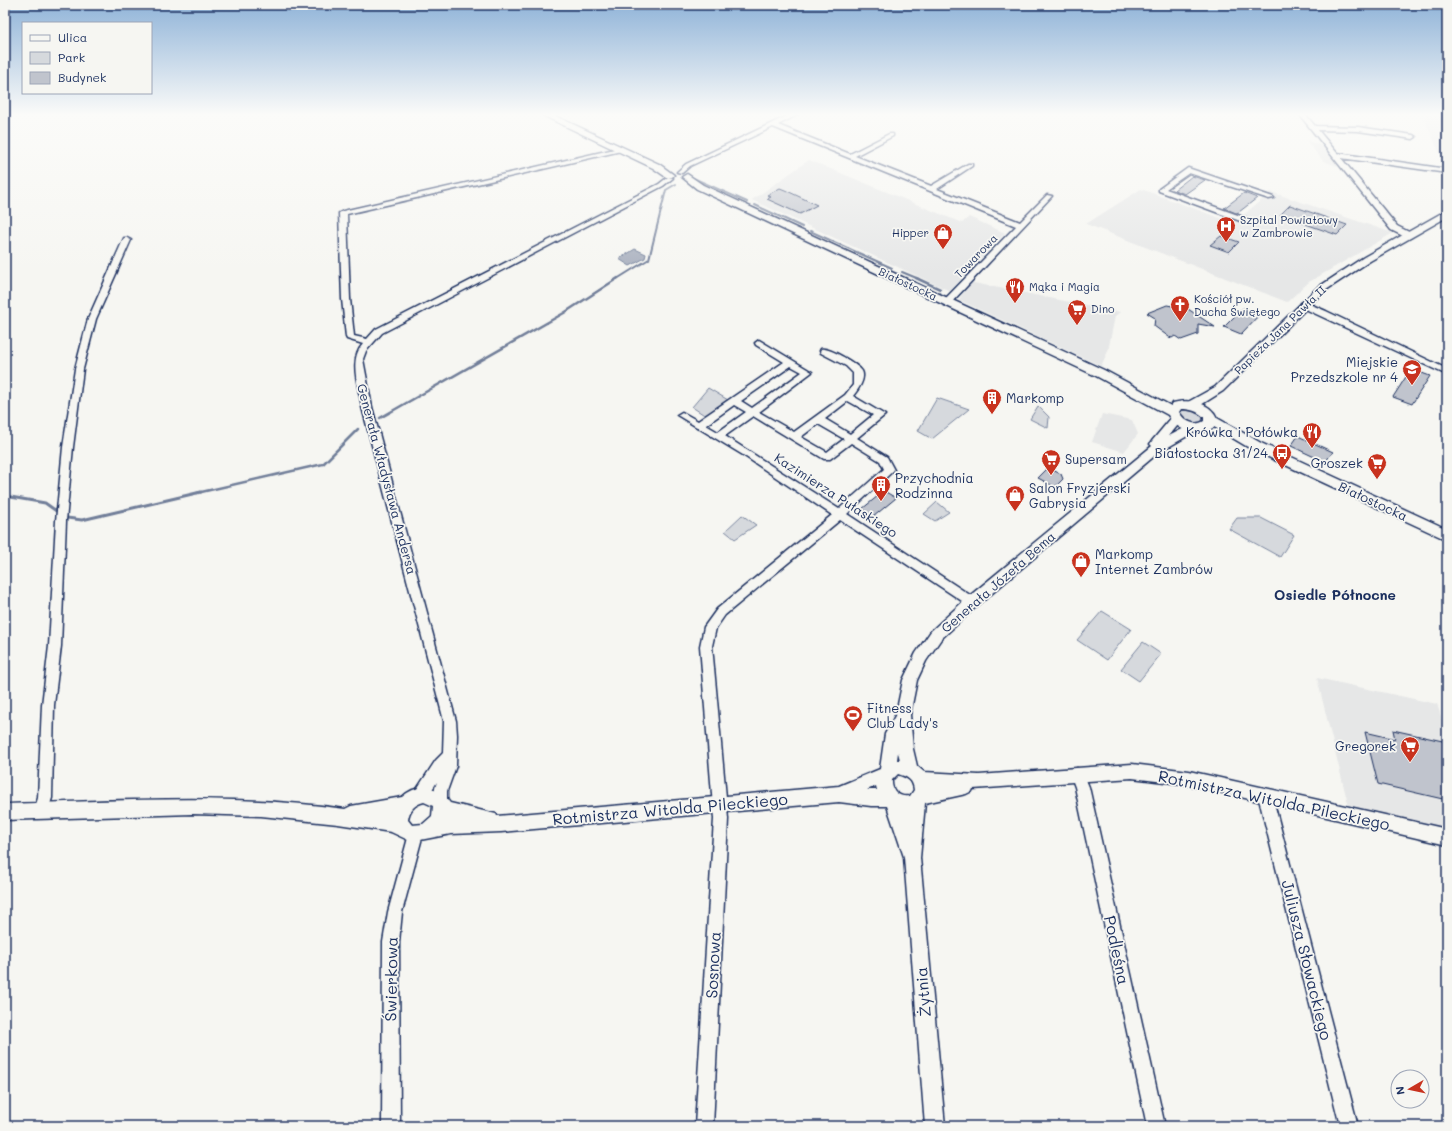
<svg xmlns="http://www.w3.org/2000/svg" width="1452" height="1131" font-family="Mali,sans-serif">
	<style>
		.built { fill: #e6e7e7 }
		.green { fill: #d6d9dd; stroke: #78849e }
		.water { fill: #abb2c0; stroke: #717e99 }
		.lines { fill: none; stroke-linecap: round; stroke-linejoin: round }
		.stream-far2 { stroke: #717e99; stroke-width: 2 }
		.stream-far1 { stroke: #717e99; stroke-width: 2.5 }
		.stream { stroke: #717e99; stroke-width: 3 }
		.building { fill: #c0c4cd; stroke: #1b2f5e }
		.minor-casing { stroke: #1b2f5e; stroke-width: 3 }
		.tertiary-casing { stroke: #1b2f5e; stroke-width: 3 }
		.secondary-casing { stroke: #1b2f5e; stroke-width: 3 }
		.minor { fill: #f6f6f2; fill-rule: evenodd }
		.tertiary { fill: #f6f6f2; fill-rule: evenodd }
		.secondary { fill: #f6f6f2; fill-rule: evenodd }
		.labels { text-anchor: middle; stroke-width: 3.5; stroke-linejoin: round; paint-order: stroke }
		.far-poi-label { font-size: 11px; fill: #1b2f5e; stroke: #f6f6f2; text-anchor: start }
		.far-street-label { font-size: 11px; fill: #1b2f5e; stroke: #f6f6f2 }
		.poi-label { font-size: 13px; fill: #1b2f5e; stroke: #f6f6f2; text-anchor: start }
		.street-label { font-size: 13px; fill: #1b2f5e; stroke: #f6f6f2 }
		.neighbourhood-label { font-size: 14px; font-weight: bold; fill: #1b2f5e; stroke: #f6f6f2 }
		.near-street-label { font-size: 16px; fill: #1b2f5e; stroke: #f6f6f2 }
	</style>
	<rect width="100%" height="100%" fill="#f6f6f2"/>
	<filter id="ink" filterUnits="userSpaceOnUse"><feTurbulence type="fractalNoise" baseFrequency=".025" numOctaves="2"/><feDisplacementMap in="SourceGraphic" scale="8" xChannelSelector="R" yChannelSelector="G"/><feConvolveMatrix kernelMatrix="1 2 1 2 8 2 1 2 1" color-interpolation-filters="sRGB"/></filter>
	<g filter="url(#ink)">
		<path class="built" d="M1422,114l25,1v40l-7,-1z
			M1307,141l17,5 16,21 -17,-6z
			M809,160l153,63 7,-6 36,16 -55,58 -198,-91z
			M1141,189l87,32h8l35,-29 122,41 -84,49 -22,20 -201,-78z
			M969,282l151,30 -5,4 -7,35 -7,15 -142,-66z
			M1102,414l30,6 6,14 -14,18 -32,-10z
			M1317,678l120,26 10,31v93l-98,-20z"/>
		<path class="green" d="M708,388l20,12 -22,16 -14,-9z
			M937,398l32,11 -37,30 -14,-8z
			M1038,406l11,11 -1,11 -18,-9z
			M1188,409l6,1 9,7 -1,4c-8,4 -19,1 -22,-8l3,-3z
			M937,502l12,10 -14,9 -11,-7z
			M742,515l14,10 -21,14 -10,-8z
			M1237,518h24l33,17 -14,22 -51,-28z
			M1102,611l29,18 -24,31 -30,-20z
			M1143,642l18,12 -22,27 -18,-12z"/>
		<path class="water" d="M635,249l11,5 -1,4 -15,8 -11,-7z"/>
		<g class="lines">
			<path class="stream-far2" d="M691,177l56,25
				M755,205l47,22
				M810,231l82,37
				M902,272l17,7
				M617,279l32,-20 17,-69 10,-6"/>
			<path class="stream-far1" d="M916,278l24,11
				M380,418l184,-105 54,-35
				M197,493l126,-29 35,-35"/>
			<path class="stream" d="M5,496l40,7 14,10
				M67,518l15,2 119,-28"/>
		</g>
		<path class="building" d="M1192,176l13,4 -20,14 -11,-4z
			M780,188l5,2 32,15 -17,9 -33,-15 4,-2 -4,-2z
			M1244,193l13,5 -18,14 -3,1 -12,-5z
			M1290,205l57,20 -10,10 -57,-20z
			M1221,236l18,6 -10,10 -19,-7z
			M1167,305l21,4 27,18 -17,-3v10l-17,6 -6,-4 -3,2 -3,-1 -15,-11 1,-8 -8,-5z
			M1243,308l18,5 -20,21 -17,-7z
			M1411,369l19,7 -18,28 -19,-7z
			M1298,436l35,16 -8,10 -34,-16z
			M1048,468l13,6 2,5 -8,8 -17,-9z
			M884,491l12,7 -23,19 -11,-8z
			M1393,730l54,12v58l-69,-16 -13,-52 30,7z"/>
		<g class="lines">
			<defs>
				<path id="minor" d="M791,114h8l-21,11 72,29 39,-20h4v2l-38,20 76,30 37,-22h4v2l-35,23 83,33 27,-27 5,1 -102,108h-6v-4l72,-74 -243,-99 -83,39 -8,7 -5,-1 9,-8z
					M1299,114h6l10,12 43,1 55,8 3,2 -3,2 -55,-8 -40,-1 19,23 110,16v4l-106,-15 56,68 14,7v4h-6l-14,-7z
					M619,148l2,1v2l-274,63 3,85 4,37 13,3 9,-10 283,-145 9,-7 5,1 -10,8 -281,147 -16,18 -3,8 9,48 84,314 1,14 -1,31 -9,25v11l-2,5 -5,2 -5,-2c-3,-9 -1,-17 2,-25l-12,18 -5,1 -5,-1 -2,-5 23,-35 7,-7 1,-32 -82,-314c-3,-20 -14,-47 1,-63l-16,-5 -1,-2 -4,-38 -3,-86 4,-2z
					M1188,168l85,29 1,1 -5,1 -80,-26 -23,16 80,29 1,2 -4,2 -84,-31v-2z
					M124,238h3l4,2 -35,79 -13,50 -10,78 -7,74 -5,125 -7,59 -2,93 -6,18 -5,2 -5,-2 -2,-5 4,-13 4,-93 7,-59 7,-125 7,-74 12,-78 13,-50z
					M1301,303h6l19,8 121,58v6l-146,-68z
					M759,340l53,32 -53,40 35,20 51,-37 8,-10v-12l-7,-7 -25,-13 -1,-2 1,-2c8,-2 36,15 41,22 4,8 -4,19 -9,25l32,19 -28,23 30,19 7,13 -47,44 129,85 2,3 -2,3 -4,2 -4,-2 -128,-85 -115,95 -9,13 -4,18 16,173 -15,307h-18l19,-307 -14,-173 4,-19 13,-18 115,-94 -89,-60 -66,-40 5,-3 16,9 86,-59 -28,-17 -1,-2zM791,366l11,6 -50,36 -11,-7zM848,401l25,14 -23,19 -25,-15zM734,405l12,7 -28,20 -12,-7zM753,416l71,43h6l21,-16 29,18 4,8 -45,40 -114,-73zM818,424l26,15 -17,13 -26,-15z
					M1077,768l5,2 7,17 76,339h-18l-72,-339 -5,-13 2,-4z
					M1265,789l5,1 2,5 86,331h-18l-82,-331 2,-5z
					M416,827l5,2 2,5 -21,78 -3,30 1,184h-18l1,-184 5,-30 21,-78 2,-5z"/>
				<path id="tertiary" d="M1447,210v7l-77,44 -47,31 -100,99 -27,17h-8l-1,-3 1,-3 27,-15 102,-99 47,-31z
					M1176,416l4,1 2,3 -13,16 23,-12 4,1 2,3 -2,3 -38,22 -181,153 -36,33 -15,22 -9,19 -7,35 3,34 4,17 7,6 55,3 153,-11 57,7 258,58v16l-258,-60 -57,-7 -159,11 -1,2 -6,3 -41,9 -5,55 25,268h-20l-21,-269 -17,-51h-16l-32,-4 -338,30 -50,2 -36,7 -7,-1 -17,-8 -53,-8 -77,-8 -69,-2 -187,6v-16c113,-3 227,-11 340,5l6,-3 51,-9c12,-11 30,-14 43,-1 2,2 3,5 5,7l46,11 1,2 342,-30 41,-17 5,-35 11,-20 7,-34 13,-27 15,-22 36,-33 185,-152 -2,-2 2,-3 20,-24zM898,752l2,8h-3zM898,774c10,3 15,6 16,16l-4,6c-11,2 -19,-5 -18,-16zM876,786l1,4h-10zM424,802l9,4 -1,10 -9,8 -11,1 -4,-5c1,-10 7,-16 16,-18z"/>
				<path id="secondary" d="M540,114h11l108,50 15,11 -2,2h-6l-13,-9z
					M687,174l16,11 401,185 67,36 2,-3c14,-4 37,-2 44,15l44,25 186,86v11l-196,-91 -37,-22c-15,11 -38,4 -46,-12l-72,-39 -399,-187 -15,-12zM1181,409c10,0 16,2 23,8v4c-9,6 -20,0 -25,-9z"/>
			</defs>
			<use href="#minor" class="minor-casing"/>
			<use href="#tertiary" class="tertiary-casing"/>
			<use href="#secondary" class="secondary-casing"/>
			<use href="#minor" class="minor"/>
			<use href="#tertiary" class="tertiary"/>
			<use href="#secondary" class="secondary"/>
		</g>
	</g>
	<linearGradient id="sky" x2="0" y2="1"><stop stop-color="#8fb3d8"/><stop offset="0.42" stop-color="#fbfbf9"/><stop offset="1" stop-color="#fbfbf9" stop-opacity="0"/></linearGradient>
	<rect width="1452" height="273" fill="url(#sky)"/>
	<defs>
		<symbol id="hospital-pin" viewBox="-11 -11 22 30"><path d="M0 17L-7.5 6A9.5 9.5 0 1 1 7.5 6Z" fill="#c8321e" stroke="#f6f6f2"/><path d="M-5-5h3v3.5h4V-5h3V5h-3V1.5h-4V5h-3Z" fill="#fff"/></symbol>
		<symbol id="shop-pin" viewBox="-11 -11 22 30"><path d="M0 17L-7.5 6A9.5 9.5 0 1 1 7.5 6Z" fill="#c8321e" stroke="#f6f6f2"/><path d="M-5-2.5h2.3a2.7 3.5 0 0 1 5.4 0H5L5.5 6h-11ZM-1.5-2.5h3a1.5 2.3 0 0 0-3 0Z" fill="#fff"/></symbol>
		<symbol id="restaurant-pin" viewBox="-11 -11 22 30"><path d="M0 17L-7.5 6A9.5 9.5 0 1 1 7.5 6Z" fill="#c8321e" stroke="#f6f6f2"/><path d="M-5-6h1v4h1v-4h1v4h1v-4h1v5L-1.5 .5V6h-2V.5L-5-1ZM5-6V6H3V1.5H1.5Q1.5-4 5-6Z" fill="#fff"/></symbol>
		<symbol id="church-pin" viewBox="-11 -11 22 30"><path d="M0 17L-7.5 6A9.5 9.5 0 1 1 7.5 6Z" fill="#c8321e" stroke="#f6f6f2"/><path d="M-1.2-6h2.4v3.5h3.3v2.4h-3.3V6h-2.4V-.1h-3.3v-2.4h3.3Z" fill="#fff"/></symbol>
		<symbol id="supermarket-pin" viewBox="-11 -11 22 30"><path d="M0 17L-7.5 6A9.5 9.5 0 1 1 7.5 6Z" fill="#c8321e" stroke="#f6f6f2"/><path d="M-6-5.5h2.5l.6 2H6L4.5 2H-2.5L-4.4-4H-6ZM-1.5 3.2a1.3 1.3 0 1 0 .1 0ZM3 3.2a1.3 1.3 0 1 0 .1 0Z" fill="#fff"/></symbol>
		<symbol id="school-pin" viewBox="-11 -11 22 30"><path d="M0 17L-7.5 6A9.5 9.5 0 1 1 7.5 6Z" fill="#c8321e" stroke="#f6f6f2"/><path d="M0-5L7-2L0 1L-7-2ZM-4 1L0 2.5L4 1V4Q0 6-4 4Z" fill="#fff"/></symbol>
		<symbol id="building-pin" viewBox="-11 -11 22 30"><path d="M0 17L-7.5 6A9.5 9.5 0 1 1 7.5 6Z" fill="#c8321e" stroke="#f6f6f2"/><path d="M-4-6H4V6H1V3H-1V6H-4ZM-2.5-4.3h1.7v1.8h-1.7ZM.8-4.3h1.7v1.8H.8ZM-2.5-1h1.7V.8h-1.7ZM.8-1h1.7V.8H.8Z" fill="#fff"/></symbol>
		<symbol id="bus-pin" viewBox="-11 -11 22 30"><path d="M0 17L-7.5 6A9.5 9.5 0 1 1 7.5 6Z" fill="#c8321e" stroke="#f6f6f2"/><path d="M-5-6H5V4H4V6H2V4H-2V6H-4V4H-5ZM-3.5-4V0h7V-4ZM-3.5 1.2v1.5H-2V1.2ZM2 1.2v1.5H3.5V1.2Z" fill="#fff"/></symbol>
		<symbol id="stadium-pin" viewBox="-11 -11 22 30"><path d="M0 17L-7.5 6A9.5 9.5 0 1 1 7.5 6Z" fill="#c8321e" stroke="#f6f6f2"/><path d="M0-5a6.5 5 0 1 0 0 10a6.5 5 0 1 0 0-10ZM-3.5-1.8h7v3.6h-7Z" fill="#fff"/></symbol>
	</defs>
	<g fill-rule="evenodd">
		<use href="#hospital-pin" x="1215" y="215" width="22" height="30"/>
		<use href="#shop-pin" x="932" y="222" width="22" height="30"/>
		<use href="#restaurant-pin" x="1004" y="276" width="22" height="30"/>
		<use href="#church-pin" x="1169" y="294" width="22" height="30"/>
		<use href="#supermarket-pin" x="1066" y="298" width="22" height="30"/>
		<use href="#school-pin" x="1401" y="358" width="22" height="30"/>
		<use href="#building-pin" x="981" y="387" width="22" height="30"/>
		<use href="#restaurant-pin" x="1301" y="421" width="22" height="30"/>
		<use href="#bus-pin" x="1271" y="442" width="22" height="30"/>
		<use href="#supermarket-pin" x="1040" y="448" width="22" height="30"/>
		<use href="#supermarket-pin" x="1366" y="452" width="22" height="30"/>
		<use href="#building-pin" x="870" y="474" width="22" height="30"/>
		<use href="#shop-pin" x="1004" y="484" width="22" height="30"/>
		<use href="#shop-pin" x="1070" y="550" width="22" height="30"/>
		<use href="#stadium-pin" x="842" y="704" width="22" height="30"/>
		<use href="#supermarket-pin" x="1399" y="735" width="22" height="30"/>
	</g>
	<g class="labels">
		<g class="far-poi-label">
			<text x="1240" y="224">Szpital Powiatowy<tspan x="1240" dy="13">w Zambrowie</tspan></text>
			<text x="929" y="237" text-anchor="end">Hipper</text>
			<text x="1029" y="291">Mąka i Magia</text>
			<text x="1194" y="303">Kościół pw.<tspan x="1194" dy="13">Ducha Świętego</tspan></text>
			<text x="1091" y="313">Dino</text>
		</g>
		<g class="far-street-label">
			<text transform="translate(976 256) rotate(-46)" y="4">Towarowa</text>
			<text transform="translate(908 284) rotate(25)" y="4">Białostocka</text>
			<text transform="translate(1280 330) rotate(-44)" y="4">Papieża Jana Pawła II</text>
		</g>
		<g class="poi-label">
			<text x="1398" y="367" text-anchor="end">Miejskie<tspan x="1398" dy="15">Przedszkole nr 4</tspan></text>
			<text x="1006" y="403">Markomp</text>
			<text x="1298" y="437" text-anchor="end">Krówka i Połówka</text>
			<text x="1268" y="458" text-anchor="end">Białostocka 31/24</text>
			<text x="1065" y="464">Supersam</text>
			<text x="1363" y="468" text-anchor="end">Groszek</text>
			<text x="895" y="483">Przychodnia<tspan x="895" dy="15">Rodzinna</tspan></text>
			<text x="1029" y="493">Salon Fryzjerski<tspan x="1029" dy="15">Gabrysia</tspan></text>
			<text x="1095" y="559">Markomp<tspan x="1095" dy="15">Internet Zambrów</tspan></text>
			<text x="867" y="713">Fitness<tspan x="867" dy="15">Club Lady's</tspan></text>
			<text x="1396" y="751" text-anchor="end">Gregorek</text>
		</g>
		<g class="street-label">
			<text transform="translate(387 479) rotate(75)" y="5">Generała Władysława Andersa</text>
			<text transform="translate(836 495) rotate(33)" y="5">Kazimierza Pułaskiego</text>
			<text transform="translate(1373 501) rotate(25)" y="5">Białostocka</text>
			<text transform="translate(998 582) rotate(-41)" y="5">Generała Józefa Bema</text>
		</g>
		<g class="neighbourhood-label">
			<text x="1335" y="600">Osiedle Północne</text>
		</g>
		<g class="near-street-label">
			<text transform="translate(1274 800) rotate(12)" y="6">Rotmistrza Witolda Pileckiego</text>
			<text transform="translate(670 809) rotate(-5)" y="6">Rotmistrza Witolda Pileckiego</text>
			<text transform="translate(1117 950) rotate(78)" y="6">Podleśna</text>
			<text transform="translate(1307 960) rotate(76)" y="6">Juliusza Słowackiego</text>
			<text transform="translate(713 965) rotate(-87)" y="6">Sosnowa</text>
			<text transform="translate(391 979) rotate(-89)" y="6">Świerkowa</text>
			<text transform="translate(923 992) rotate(-95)" y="6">Żytnia</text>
		</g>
	</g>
	<rect width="1452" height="1131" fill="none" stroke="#f6f6f2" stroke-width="20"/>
	<rect x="10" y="10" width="1432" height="1111" fill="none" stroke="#1b2f5e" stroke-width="1.5" filter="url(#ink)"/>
	<rect x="22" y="22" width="130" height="72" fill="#f6f6f2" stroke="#9ea6b7"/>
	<rect x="30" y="35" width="20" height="6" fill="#f6f6f2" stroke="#9ea6b7"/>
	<text x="58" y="42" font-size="12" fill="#1b2f5e">Ulica</text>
	<rect x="30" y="52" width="20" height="12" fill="#d6d9dd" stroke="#9ea6b7"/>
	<text x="58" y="62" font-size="12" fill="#1b2f5e">Park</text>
	<rect x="30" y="72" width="20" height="12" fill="#c0c4cd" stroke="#9ea6b7"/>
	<text x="58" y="82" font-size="12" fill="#1b2f5e">Budynek</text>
	<g transform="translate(1410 1089) rotate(261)"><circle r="19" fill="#f6f6f2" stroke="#9ea6b7"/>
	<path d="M0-3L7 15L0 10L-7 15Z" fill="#c8321e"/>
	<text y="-6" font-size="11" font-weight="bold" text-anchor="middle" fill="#1b2f5e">N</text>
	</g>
</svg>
